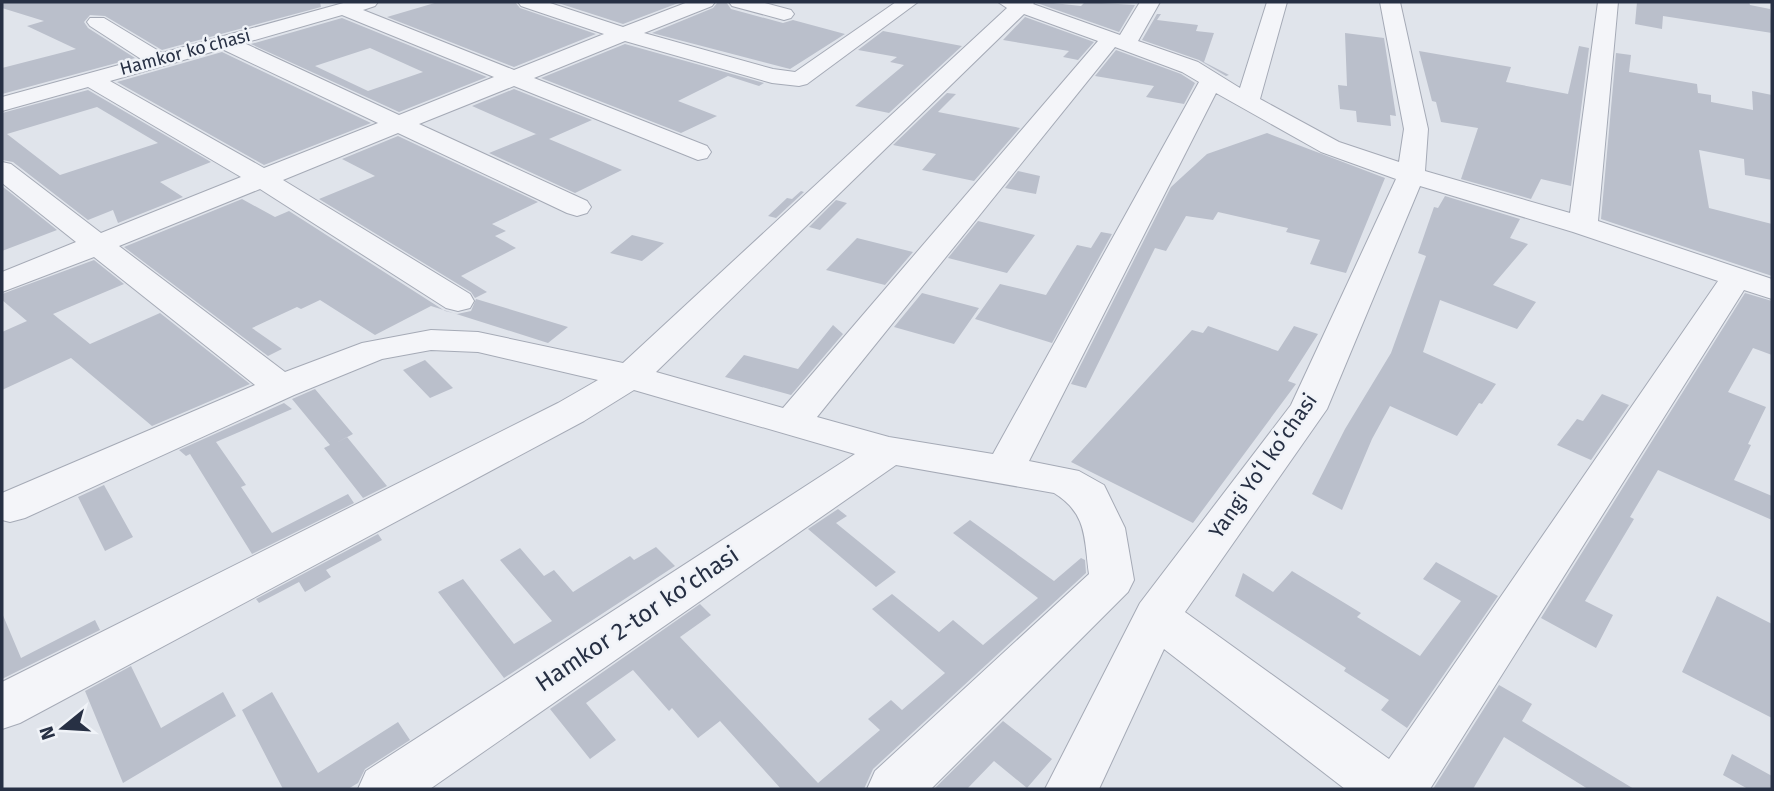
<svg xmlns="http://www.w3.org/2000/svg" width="1774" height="791" font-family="'Fira Sans',sans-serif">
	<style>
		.building { fill: #babfcb; fill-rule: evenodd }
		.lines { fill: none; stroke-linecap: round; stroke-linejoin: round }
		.minor-casing { stroke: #a5aab6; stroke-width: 2 }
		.minor { fill: #f4f5f9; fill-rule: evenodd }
		.labels { text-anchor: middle; stroke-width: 5; stroke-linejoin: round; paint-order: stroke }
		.far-street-label { font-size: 18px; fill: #273044; stroke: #f0f3f8 }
		.street-label { font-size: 21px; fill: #273044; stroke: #f0f3f8 }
		.near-street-label { font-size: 24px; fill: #273044; stroke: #f0f3f8 }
	</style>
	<rect width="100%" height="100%" fill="#e0e4eb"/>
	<path class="building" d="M2,2h318l1,5 -159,43 -57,-34 -15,-1 -6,7 4,6 47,30 -133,36v-26l74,-19 -49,-23 17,-5 -42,-13z
		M438,2h77l5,6 76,26 -82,33 -127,-50z
		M555,2h126l-58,22z
		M718,2h8l5,7 52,14 10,-3 52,14 -55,35 -138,-36 61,-25z
		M1044,2l37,4 4,-4 50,3 -16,27 -82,-29z
		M1637,2h112l1,3 20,4 2,24 -109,-17 -1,13 -27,-5z
		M1157,14h4l-4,6 41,5 -2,6 18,2 -10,29 25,13 -3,1 -27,-16 -57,-20z
		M1025,17l69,25 -16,18 -15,-3 6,-6 -66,-11z
		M342,18l145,59 -88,35 -148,-68zM370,48l53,24 -55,19 -53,-25z
		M883,31l79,15 -73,67 -34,-7 49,-41 -14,-3 7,-5 -39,-7z
		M1345,33l39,5 12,78 -6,-1 1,11 -34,-4 -1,-11 -16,-2 -2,-24 9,1z
		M625,44l139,39 -5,3 -31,-10 -50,25 39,15 -36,17 -140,-55z
		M1579,46l10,2 -18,138 -30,-7 -10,20 -70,-20 17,-51 -37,-6 -5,-20 -4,-1 -13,-50 92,16 -5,15 62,12z
		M1116,50l65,24 14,9 -11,21 -38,-7 8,-11 -59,-10z
		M222,52l149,71 -107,42 -147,-83z
		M1616,53l15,2 -2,17 68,12 1,9 13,2v7l42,8 -1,-19 20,4v85l-27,-5 -1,-16 -45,-9 10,58 63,16v52l-171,-57z
		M514,89l78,31 -43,19 73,31 -47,23 -86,-40 47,-19 9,4 -73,-32z
		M88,90l123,72 -51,20 23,15 -65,26 -5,-13 -25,10 -75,-58 -11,-2v-47zM97,107l61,36 -98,32 -53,-41z
		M947,93l9,1 -18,18 82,16 -46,53 -52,-11 14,-16 -43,-9z
		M1267,133l118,45 -39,95 -36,-9 10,-24 -34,-8 2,-4 -70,-16 -5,8 -27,-4 -20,35 -11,-3 -69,140 -15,-4 100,-197 36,-33z
		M398,136l140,66 -46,22 14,7 -11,5 21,12 -55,28 26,16 -12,6 -4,-6 -152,-93 56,-23 -33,-17z
		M1018,171l22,5 -4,18 -31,-6z
		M2,186l55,44 -55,21z
		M801,191l3,1 -28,26 -8,-2 19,-18 5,1z
		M1445,196l75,23 -10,19 18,6 -35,41 43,17 -19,27 -77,-29 -17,52 73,32 -14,20 -3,-1 -22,33 -67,-30 -18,33 -30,71 -30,-16 33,-65 46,-76 35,-97 -8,-3 16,-46 4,1z
		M242,199l33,18 14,-6 156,100 12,3 14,-3 5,-12 92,28 -20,16 -117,-37 -56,29 -55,-35 -19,9 -4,-2 -45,21 30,21 -14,7 -144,-109z
		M836,200l11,3 -27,27 -11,-3z
		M978,221l57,14 -28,38 -59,-15z
		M1101,232l11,2 -60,109 -77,-24 25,-35 46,11 31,-50 14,3z
		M632,235l32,8 -22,18 -32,-8z
		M857,238l56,14 -28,33 -59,-15z
		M94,260l30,24 -71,30 37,30 70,-31 90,71 -98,42 -81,-68 -69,32v-58l25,-11 -25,-21v-6z
		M922,293l57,15 -25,36 -60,-17z
		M1745,293l27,8v54l-19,-7 -25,44 38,15 -18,37 3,1 -17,35 38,16v24l-114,-50 -28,47 4,2 -49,82 28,14 -17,33 -55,-30z
		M833,325l10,9 -52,61 -66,-18 19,-22 54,14z
		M1208,326l70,25 16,-25 24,8 -30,47 8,3 -103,139 -122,-61 121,-132 11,3z
		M425,360l28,28 -23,10 -27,-28z
		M315,389l38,45 -17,9 11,-6 40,49 -24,12 -39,-50 6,-3 -38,-46z
		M1602,394l27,11 -38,55 -34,-15 20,-26 6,2z
		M284,403l8,6 -76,33 30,43 -5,2 31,46 76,-39 6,9 -102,51 -62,-100 -4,2 -7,-6z
		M104,485l29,52 -28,14 -27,-54z
		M838,509l9,7 -11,7 60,49 -20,15 -68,-58z
		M970,520l84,61 27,-23 4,2 1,13 -213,196 -9,20h-83l-61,-68 -22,17 -26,-30 -3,3 -36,-41 -47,33 30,37 -26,19 -40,-50 150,-105 11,11 -31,22 138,146 62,-53 -12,-11 23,-19 11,10 43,-37 -73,-64 20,-15 47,38 14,-12 30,25 55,-47 -85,-65z
		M378,534l4,6 -56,30 5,7 -26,15 -6,-10 -40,21 -3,-4z
		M656,547l19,19 -171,112 -66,-86 25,-13 51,65 38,-23 -52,-61 20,-12 24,28 10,-6 19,22 57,-36 4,4z
		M1436,562l62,34 -91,132 -26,-18 8,-10 -45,-29 2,-3 -111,-72 8,-23 30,19 19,-21 69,42 -4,4 63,39 41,-55 -38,-22z
		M1717,596l55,28v94l-90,-46z
		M2,613l19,45 74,-38 5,10 -98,49z
		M131,666l30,62 62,-36 13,24 -113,67 -38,-92z
		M1499,685l33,19 -10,17 112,68h-46l-84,-52 -31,52h-40z
		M272,692l46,81 80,-51 12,18 -45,29 -7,14 -10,6h-65l-41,-79z
		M1003,721l49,38 -25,29 -33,-27 -27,28h-33z
		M1732,754l40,22v13h-24l-25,-14z"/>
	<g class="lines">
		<defs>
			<path id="minor" d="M347,2h31l-3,4 -12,4 151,60 90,-36 -83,-28 -3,-4h29l76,25 65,-25h27l-3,4 -68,27 129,36 22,3 101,-70h22l-111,82 -8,2 -27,-3 -147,-42 -91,37 173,68 4,6 -4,6 -9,2 -184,-74 -95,38 168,77 4,6 -4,6 -10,3 -10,-3 -169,-80 -115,47 187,114 4,7 -4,7 -12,3 -12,-3 -186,-119 -141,57 166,126 77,-29 69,-13 47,2 145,31 384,-355 -9,-6h37l-2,2 87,31 20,-33h20l-22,39 60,21 42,26 27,-86h20l-27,97 79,43 60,20 5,-33 -24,-127h20l28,127 -3,42 145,42 28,-211h20l-20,219 174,58v20l-28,-9 -314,499h-85l-181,-140 -65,140h-54l95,-186 151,-198 105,-226 -75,-27 -105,-59 -187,368 50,10 25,14 21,43 9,52 -6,12 -197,197h-64l8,-18 214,-197c-5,-35 -1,-60 -35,-81l-158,-28 -466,324h-72l8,-18 489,-317 -221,-64 -50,31 -564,302 -18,6v-47l556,-279 40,-23 -120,-28 -47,-2 -49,9 -88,36 -269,123 -15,4 -8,-2v-27l253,-108 -161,-128 -92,35v-20l74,-30 -74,-59v-21l9,2 90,69 140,-56 -153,-90 -86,24v-14l139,-38 -51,-33 -3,-4 3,-4h14l58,35zM1024,14l74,27 -315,367 -127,-36zM342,15l152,62 -95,38 -155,-72zM1115,47l67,25 17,10 -206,372 -104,-17 -72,-20zM222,49l156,74 -114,45 -154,-87zM1420,186l153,46 145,49 -329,478 -204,-147 142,-203z
				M729,2h32l30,8 3,4 -3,4 -7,2 -52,-14z"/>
		</defs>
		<use href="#minor" class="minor-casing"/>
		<use href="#minor" class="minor"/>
	</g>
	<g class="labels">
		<g class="far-street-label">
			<text transform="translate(185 52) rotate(-15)" y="6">Hamkor koʻchasi</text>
		</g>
		<g class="street-label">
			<text transform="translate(1263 466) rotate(-55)" y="7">Yangi Yoʻl koʻchasi</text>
		</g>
		<g class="near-street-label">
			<text transform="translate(637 619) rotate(-34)" y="8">Hamkor 2-tor koʼchasi</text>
		</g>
	</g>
	<rect width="1774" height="791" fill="none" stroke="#273044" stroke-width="7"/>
	<g transform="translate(63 728) rotate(252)" stroke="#f0f3f8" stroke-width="5" paint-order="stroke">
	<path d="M0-5L12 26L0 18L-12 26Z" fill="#273044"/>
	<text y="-10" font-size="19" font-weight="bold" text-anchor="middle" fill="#273044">N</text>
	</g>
</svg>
